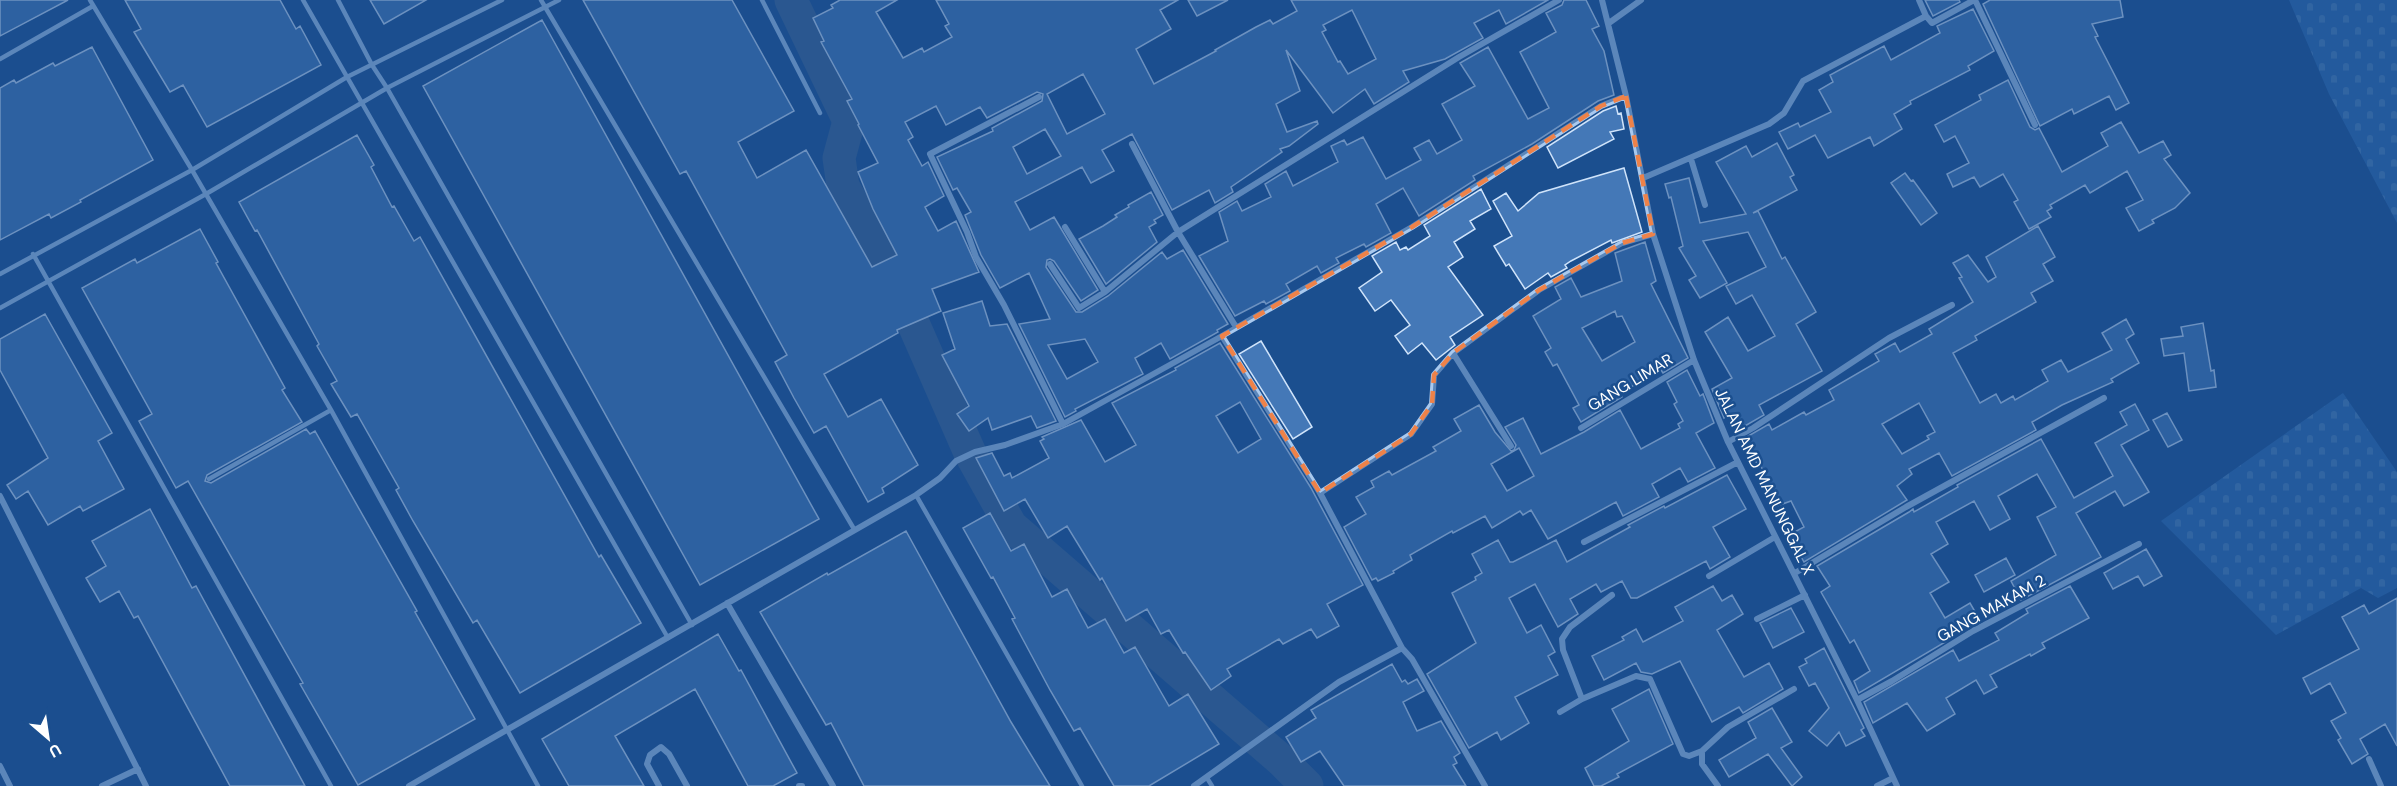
<svg xmlns="http://www.w3.org/2000/svg" width="2397" height="786" font-family="'DM Sans',sans-serif">
	<style>
		.cemetery { fill: url(#cemetery-stones) }
		.lines { fill: none; stroke-linecap: round; stroke-linejoin: round }
		.river { stroke: #3c6290; stroke-width: 33 }
		.building { fill: #4478b7; stroke: #cfe3fa; stroke-width: 1.5; fill-rule: evenodd }
		.lane { stroke: #a9c9ee; stroke-width: 4.5 }
		.street { stroke: #a9c9ee; stroke-width: 6 }
		.marked { fill: none; stroke: #ee8249; stroke-width: 4.5; stroke-dasharray: 12 8; stroke-linejoin: round }
		.labels { text-anchor: middle; stroke-width: 5; stroke-linejoin: round; paint-order: stroke }
		.street-label { font-size: 16px; fill: #fff; stroke: #1b4f8f }
	</style>
	<defs>
		<pattern id="cemetery-stones" width="16" height="16" patternUnits="userSpaceOnUse" patternTransform="scale(1.5)"><rect width="16" height="16" fill="#2e69ad"/><path d="M2 7V4a2 2 0 0 1 4 0v3zM10 15v-3a2 2 0 0 1 4 0v3z" fill="#4d80b9"/></pattern>
	</defs>
	<rect width="100%" height="100%" fill="#1b4f8f"/>
	<path class="cemetery" d="M2289,0h108v223l-68,-129z
		M2343,393l54,79v116l-19,10 -17,-10 -85,47 -115,-114z"/>
	<g class="lines">
		<path class="river" d="M791,0l58,121 -10,37 4,28 46,82 81,185 41,73 270,234 26,26"/>
	</g>
	<path class="building" d="M0,0h68l-68,36z
		M125,0h155l16,29 4,-3 21,39 -114,62 -24,-42 -13,7 -36,-60 7,-3z
		M370,0h56l-42,24z
		M583,0h149l62,111 -56,31 19,36 49,-28 66,117 25,-12 -24,-46 -15,-37 20,-9 -20,-38 1,-1 -12,-23 5,-2 -31,-57 3,-1 -11,-23 20,-10 -2,-3 9,-5h57l-21,12 27,46 19,-10 2,4 28,-15 -7,-11 4,-2 -13,-24h242l-18,10 11,19 -35,20 18,35 62,-33 -1,-1 41,-23 14,-7 3,4 24,-13 -6,-11h257l-42,24 -7,-14 -25,13 9,15 -38,21 -42,12 6,11 -35,22 -9,-15 -32,24 -47,-63 14,41 -24,13 11,28 30,-11 1,3 -29,22 -9,3 2,3 -51,35 2,5 -18,11 -6,-13 -37,20 -40,-76 -30,16 12,21 -23,12 -9,-16 -67,35 15,28 24,-13 44,73 -17,11 -27,-40 -4,-2 -3,1 -1,7 30,45h6l26,-16 54,-44 5,7 16,-9 45,74 -11,6 1,2 -48,27 -9,-16 -26,15 8,16 -68,35 1,2 -11,6 -46,-93 31,-5 -21,-46 -29,15 -19,-33 -16,-40 6,-3 -14,-24 -4,2 -16,-33 56,-26 -1,-3 50,-27 1,-7 -6,-2 -50,26 -7,-11 -34,18 -10,-19 -31,16 8,15 -5,3 14,26 6,-4 16,34 -19,11 13,24 18,-10 23,51 -47,17 9,22 -44,19 1,3 -74,41 24,43 33,-18 37,66 -36,23 2,5 -16,9 -42,-76 -12,7 -20,-35 -19,-36 12,-7 -101,-184 -6,3zM1352,10l24,49 -28,15 -8,-13 -2,1 -16,-30 4,-2 -3,-5zM1083,74l22,40 -38,20 -20,-40zM1045,129l16,27 -34,18 -14,-27zM1085,339l13,23 -31,17 -19,-34z
		M1188,0h40l-31,16z
		M1564,0h22l13,26 -7,3 12,22 10,44 -16,6 -66,43 -59,32 2,4 -56,36 -16,-28 -27,16 15,29 -25,14 -2,-3 -28,14 3,5 -18,10 -4,-7 -31,18 4,7 -24,13 -2,-3 -29,15 -36,-60 29,-15 -9,-29 18,-11 5,10 29,-14 -6,-13 21,-13 7,15 45,-24 -7,-16 13,-6 3,5 16,-8 23,42 35,-19 -7,-12 15,-8 8,14 25,-14 -20,-36 33,-18 -15,-23 28,-16 40,72 21,-11 -29,-56 36,-20 -10,-19 16,-8z
		M1925,0h34l1,2 -27,14z
		M1990,0h130l3,17 -31,7 6,12 -3,1 34,66 -13,7 -7,-14 -35,18 -2,-5 -32,17 -57,-122z
		M1973,9l21,42 -26,15 2,4 -60,31 1,3 -17,10 8,15 -28,17 -4,-9 -42,21 -13,-23 -27,14 -9,-17 19,-9 2,4 31,-15 -12,-22 14,-8 -3,-7 54,-29 7,14 49,-27 -3,-7z
		M542,20l277,499 -119,66 -277,-499z
		M92,47l61,113 -73,40 1,2 -30,16 -2,-4 -49,26v-152l14,-8 2,3 37,-20 2,3z
		M2008,80l22,47 5,3 4,-2 23,44 46,-26 -7,-13 20,-11 18,31 24,-12 8,14 -7,4 26,34 -15,15 -23,12 2,3 -15,8 -13,-23 17,-8 -16,-29 -37,22 -5,-8 -35,20 2,3 -5,3 4,6 -22,12 -15,-27 4,-2 -15,-26 -23,13 -6,-10 -21,10 -6,-13 22,-11 -14,-27 -11,6 -9,-17 46,-25 -2,-5z
		M1616,106l2,8 3,-1 3,16 -14,3 4,7 -56,29 -11,-21 56,-36z
		M357,135l17,30 -3,2 21,40 2,-1 20,35 6,-4 179,320 2,-2 40,68 -121,70 -43,-73 -4,3 -60,-102 -17,-31 3,-2 -42,-74 -6,3 -20,-33 6,-3 -20,-35 2,-2 -62,-114 -2,1 -16,-29z
		M1777,143l17,32 -4,2 7,13 -44,23 5,-2 24,48 3,-2 31,55 -20,12 26,47 -63,34 5,10 -26,15 -10,-15 -4,3 -12,-29 20,-11 -27,-46 23,-15 20,34 27,-15 -23,-41 -16,9 -10,-18 40,-19 -18,-35 -45,9 24,42 -27,15 -11,-18 7,-4 -17,-28 4,-2 -12,-49 -2,1 -4,-14 24,-6 11,45 46,-9 -30,-52 30,-16 6,11z
		M1624,168l18,64 -30,11 -1,-3 -40,21 -6,4 2,3 -16,9 -3,-4 -23,16 -16,-25 -3,2 -12,-20 18,-10 -19,-35 13,-8 12,18 21,-18z
		M1905,173l6,8 2,-1 24,33 -16,12 -30,-42z
		M1481,189l10,20 -21,12 5,8 -21,13 9,15 -15,10 35,48 -33,22 5,8 -19,15 -14,-17 -14,11 -13,-18 15,-11 -19,-25 -16,11 -16,-23 23,-16 -10,-16 24,-14 4,8 6,-3 2,3 22,-14 -6,-11z
		M1151,192l12,23 -9,5 2,3 -7,4 8,15 -51,42 -27,-45 24,-13 14,-9 -2,-2 14,-8 -1,-2z
		M2038,226l17,31 -12,7 10,17 -22,12 5,9 -61,34 2,4 -24,13 27,50 16,-9 5,9 12,-7 2,4 33,-19 -6,-11 19,-10 7,12 44,-22 -10,-17 24,-14 8,15 -8,5 13,24 -28,16 2,3 -51,23 -30,17 4,8 -84,46 -13,-23 -30,16 3,5 -15,12 10,14 -103,62 -15,-27 15,-8 -13,-26 -14,5 -16,-40 -2,1 -16,-28 26,-15 3,6 32,-18 2,3 28,-15 -5,-10 50,-29 -4,-7 20,-11 5,9 32,-18 -3,-5 44,-27 -14,-24 3,-1 -9,-14 15,-8 20,27 8,-5 -10,-20zM1919,403l16,29 -8,4 2,3 -27,15 -20,-30z
		M200,229l18,33 -2,1 69,125 -3,2 20,32 -95,53 -2,6 6,2 95,-54 4,5 5,-3 102,180 -2,1 60,107 -117,66 -58,-101 3,-1 -115,-202 -12,7 -37,-67 13,-7 -70,-126 53,-29 2,4z
		M1645,242l11,39 -5,3 37,74 -25,15 -2,-3 -41,23 2,4 -41,25 -8,-14 6,-3 -22,-41 -4,2 -8,-14 6,-4 -18,-32 28,-17 -6,-12 16,-9 10,19 41,-16 -7,-28zM1615,311l2,6 5,-1 13,26 -33,19 -20,-33z
		M982,301l8,25 17,-2 49,97 -19,7 -6,-12 -39,14 -4,-12 -19,13 -12,-17 12,-8 -27,-51 13,-6 -12,-36z
		M45,314l67,119 -14,8 26,48 -41,22 -3,-5 -32,19 -20,-34 -12,8 -9,-14 41,-27 -48,-88v-31z
		M2203,323l8,48 3,-1 2,17 -27,4 -5,-38 -20,3 -3,-17 22,-3 -2,-9z
		M1261,341l51,86 -19,12 -54,-85z
		M1220,343l91,145 52,97 -36,19 12,22 -22,12 -6,-9 -28,15 -4,-5 -52,30 4,7 -20,14 -26,-38 -2,1 -14,-23 -8,4 -14,-25 -21,12 -24,-43 -2,2 -33,-54 -19,12 -23,-39 -21,12 -28,-53 16,-5 12,23 6,-3 2,5 37,-20 -9,-17 4,-2 -2,-2 39,-17 24,42 31,-17 -24,-42 64,-33 -1,-2zM1240,402l21,37 -23,14 -22,-37z
		M1687,370l13,26 3,-2 11,29 -18,10 19,35 -27,14 -8,-14 -28,16 7,13 -36,19 -7,-14 -68,37 -17,-29 -8,5 -3,-4 -28,17 -7,-12 -32,17 -1,-2 -42,24 2,5 -19,11 1,2 -16,8 -2,-3 -4,2 -28,-53 22,-13 -10,-17 18,-10 -3,-6 18,-10 3,4 44,-24 -3,-4 28,-16 -7,-12 25,-14 16,27 16,19 3,-1 2,-5 -11,-18 18,-9 18,36 43,-22 36,-22 21,39 39,-21 -2,-4 5,-3 -9,-17 3,-2 -10,-20zM1519,448l15,28 -27,15 -16,-27z
		M2135,404l14,26 -28,15 28,47 -25,14 -9,-15 -39,22 25,44 -80,43 -10,-19 45,-26 -19,-38 19,-10 -19,-33 -39,22 12,23 -20,11 -16,-29 -38,21 12,22 -17,10 18,28 -19,11 15,25 25,-15 7,12 -33,20 3,6 -88,52 -5,-12 16,-10 -16,-31 -4,3 -29,-51 9,-6 -13,-20 92,-54 4,-3 1,3 44,-25 -1,-2 84,-46 33,59 39,-22 -18,-33 32,-18 -7,-13z
		M2167,413l15,27 -14,7 -15,-27z
		M1727,475l19,34 -33,18 17,30 -20,12 -4,-8 -69,37h-6l-9,-17 -21,11 -5,-8 -26,15 8,15 -20,13 -23,-43 -26,14 18,35 14,-8 14,27 -7,4 10,19 -43,22 14,26 -28,17 -4,-8 -28,16 -42,-74 49,-31 -24,-50 24,-13 -1,-3 7,-4 -10,-19 26,-14 12,22h3l43,-22 11,22 63,-35 -2,-2 36,-19 1,2z
		M150,509l42,79 4,-2 109,200h-75l-92,-170 -4,2 -15,-27 -19,11 -14,-24 20,-12 -14,-25z
		M990,513l21,38 13,-7 28,53 15,-8 21,39 17,-9 19,34 11,-6 34,59 19,-12 31,50 -70,42h-35l-34,-58 -6,3 -24,-41 -38,-71 3,-1 -22,-41 -2,1 -28,-50z
		M906,531l105,191 39,64h-186l-33,-63 -5,2 -66,-113 67,-39 1,2z
		M2146,549l16,27 -18,10 -6,-10 -25,13 -9,-16z
		M2006,558l9,17 -31,17 -9,-17z
		M1713,586l9,15 10,-6 11,19 -26,16 27,47 25,-14 14,26 -40,24 -4,-6 -27,15 -32,-61 -28,13 -11,-2 -5,-9 -32,17 -12,-24 32,-16 -2,-3 14,-8 7,13 40,-21 -8,-14z
		M2070,586l19,32 -47,25 3,5 -14,8 -1,-2 -40,21 7,12 -13,7 -8,-14 -30,18 9,16 -28,17 -20,-28 -34,20 -9,-21 89,-52 6,11 40,-21 -4,-7 33,-20 -2,-4z
		M2397,598v148l-12,-22 -25,15 8,15 -16,10 -14,-24 3,-2 -10,-17 15,-8 -16,-30 -19,11 -8,-16 56,-29 -17,-32 22,-12 5,9z
		M1791,608l13,24 -31,16 -13,-25z
		M718,634l21,37 2,-1 56,103 -24,13h-25l-53,-97 -80,47 29,50h-75l-27,-47z
		M1824,648l40,80 -3,2 4,6 -19,10 -7,-14 -12,14 -18,-15 20,-23 -14,-25 -6,3 -10,-19 8,-4 -2,-4z
		M1392,664l10,18 3,-2 3,4 9,-5 7,12 -21,11 14,29 24,-10 19,32 -6,4 3,6 -4,2 13,21h-122l-24,-35 -19,11 -15,-25 30,-19 -5,-8z
		M1649,689l24,55 -56,30 2,3 -18,9h-7l-9,-18 44,-27 -17,-32z
		M1772,708l20,34 -11,6 21,29 -10,9 -24,-32 -39,23 -10,-17 37,-22 -8,-16z"/>
	<g class="lines">
		<path class="lane" d="M90,0l102,170 139,240 207,376
			M303,0l365,638
			M338,0l34,65 15,23 305,537
			M541,0l313,529
			M762,0l58,113
			M0,59l93,-53
			M33,254l298,532
			M0,274l192,-104 155,-93 155,-77
			M0,308l206,-114 181,-106 172,-88
			M209,479l122,-69
			M916,495l166,291
			M1207,778l5,8"/>
		<path class="street" d="M1602,0l24,96 27,138 41,126 34,82 129,258 40,86
			M1919,0l7,16 6,7 42,-23
			M1975,0l60,125
			M1609,23l32,-23
			M1039,97l-109,57 37,78 9,25 28,48 59,119
			M1132,144l46,88 58,95
			M1691,159l14,46
			M1643,178l126,-54 15,-11 19,-32 123,-65
			M1065,227l40,65
			M1050,264l29,44 26,-16 73,-60 281,-175 100,-57
			M1222,336l98,157 82,155 10,11 73,127
			M1453,353l58,93
			M1581,428l113,-68
			M1728,442l25,-14 136,-90 63,-33
			M1320,493l91,-59 21,-30 2,-29 19,-22 86,-63 83,-47 31,-9
			M0,496l146,290
			M1584,542l154,-80
			M1795,573l111,-66 198,-109
			M1709,576l66,-39
			M727,603l106,183
			M1757,619l48,-24
			M1582,699l-19,-49 -1,-11 8,-12 42,-32
			M1857,700l35,-19 81,-50 166,-87
			M1560,712l22,-13 54,-23 14,3 33,75 6,2 13,-5
			M2369,759l12,27
			M0,766l10,20
			M102,786l36,-17
			M409,786l507,-291 24,-17 16,-17 19,-9 30,-7 58,-21 159,-88 190,-109 189,-121 25,-10
			M659,786l-12,-22 3,-9 11,-8 8,7 18,32
			M799,786h3
			M1194,786l145,-104 63,-34
			M1718,786l-16,-22v-13l26,-24 66,-38
			M1877,786l16,-8"/>
	</g>
	<path d="M0 0H2397V786H0ZM1626,96l27,138 -31,9 -83,47 -86,63 -19,22 -2,29 -21,30 -91,59 -98,-157 190,-109 189,-121z" fill="#1b4f8f" fill-opacity=".55" fill-rule="evenodd"/>
	<path class="marked" d="M1626,96l27,138 -31,9 -83,47 -86,63 -19,22 -2,29 -21,30 -91,59 -98,-157 190,-109 189,-121z"/>
	<g class="labels">
		<g class="street-label">
			<text transform="translate(1630 382) rotate(-31)" y="6">GANG LIMAR</text>
			<text transform="translate(1765 481) rotate(64)" y="6">JALAN AMD MANUNGGAL X</text>
			<text transform="translate(1991 608) rotate(-29)" y="6">GANG MAKAM 2</text>
		</g>
	</g>
	<g transform="translate(48 738) rotate(151)" stroke="#1b4f8f" stroke-width="4.5" paint-order="stroke">
	<path d="M0-4.5L10 22L0 15L-10 22Z" fill="#ffffff"/>
	<text y="-9" font-size="16" font-weight="bold" text-anchor="middle" fill="#ffffff">U</text>
	</g>
</svg>
